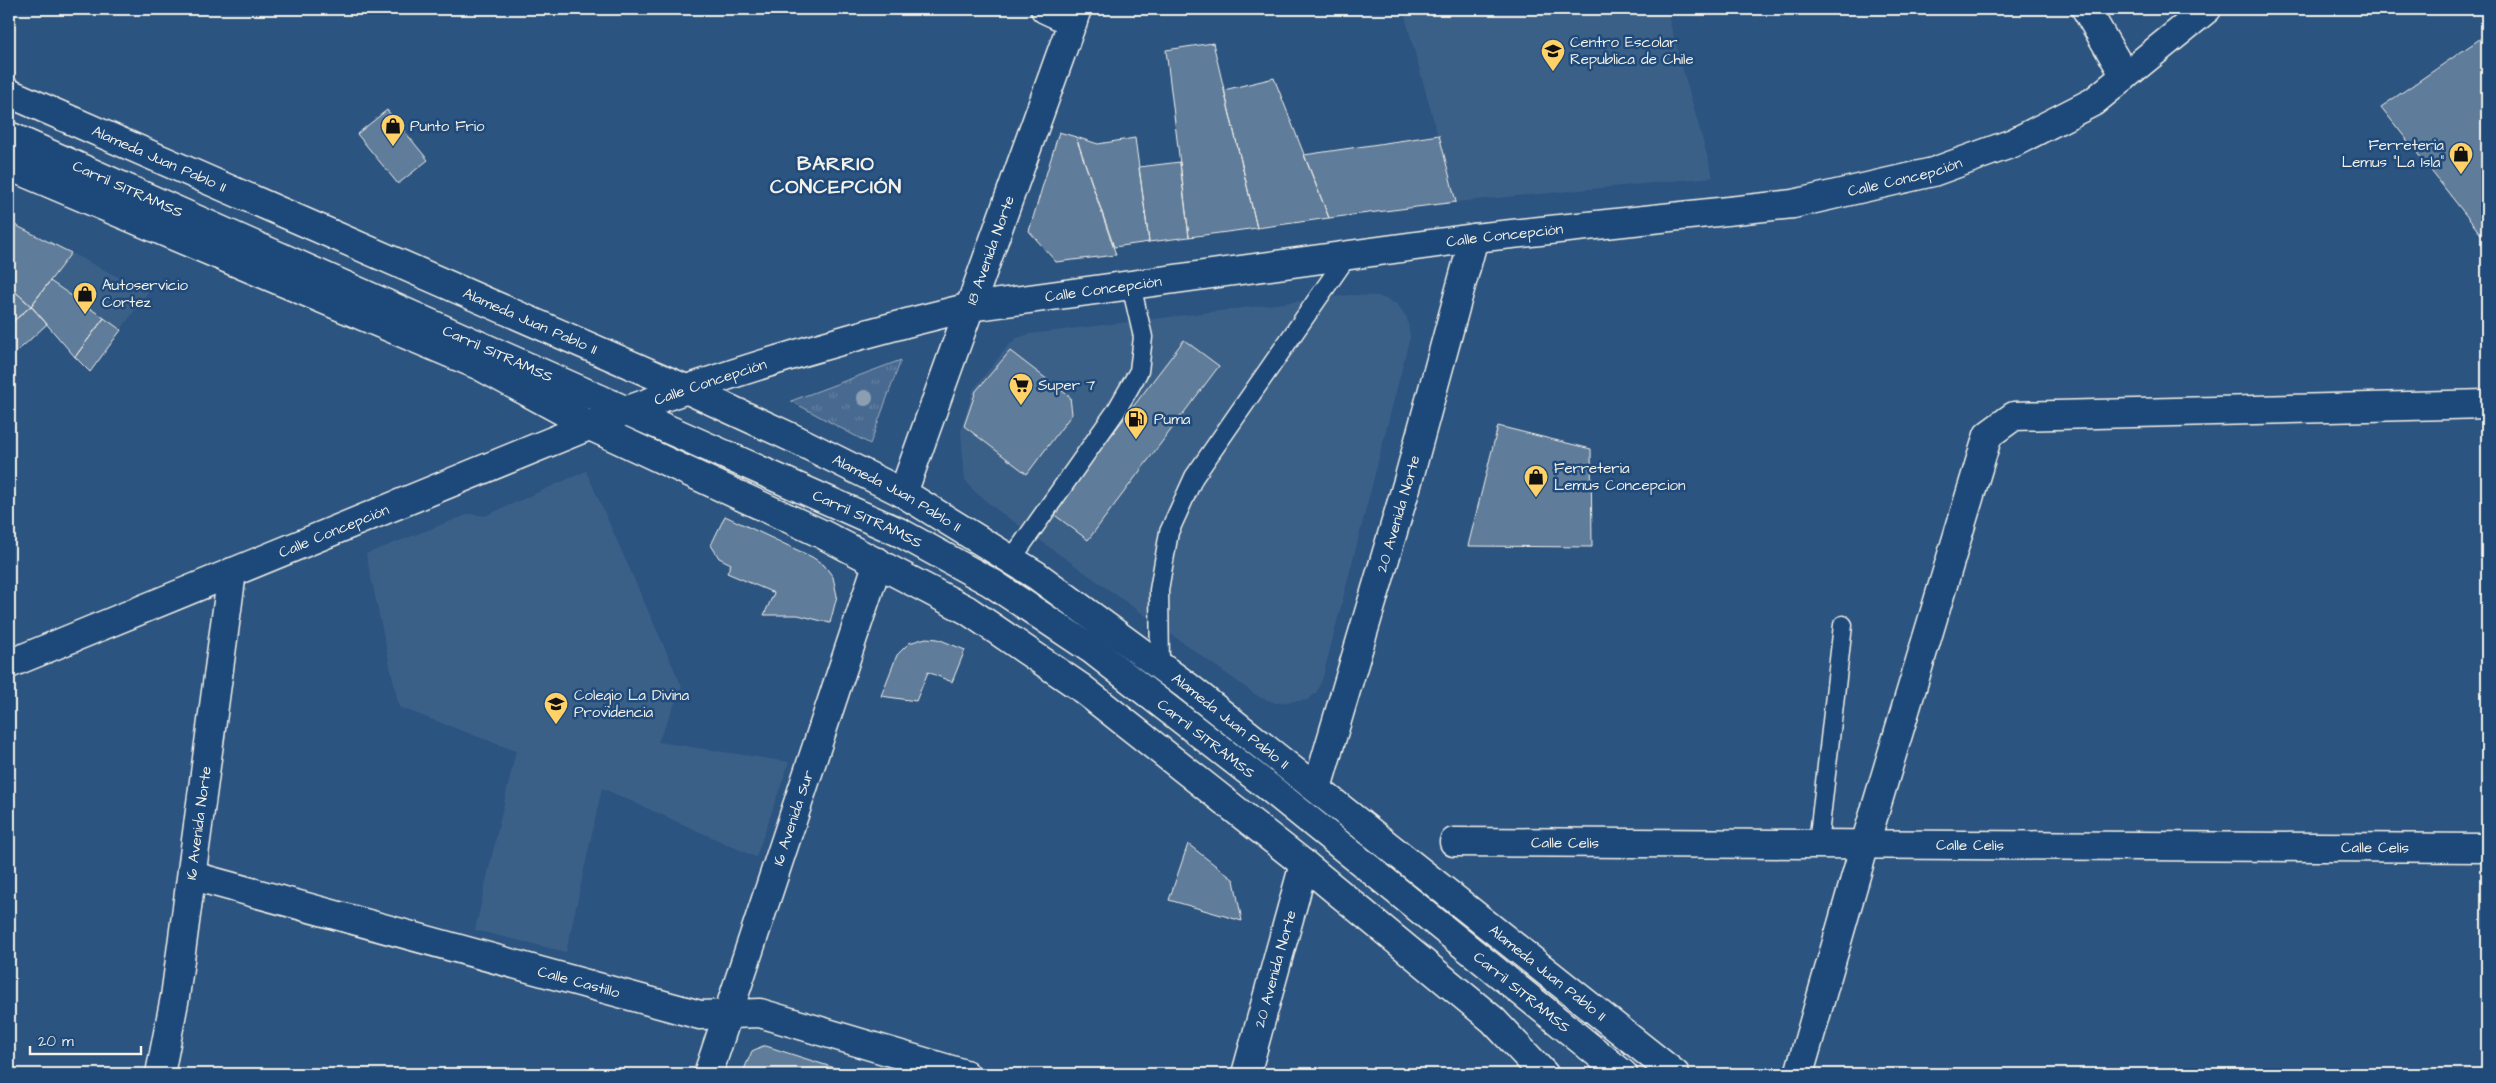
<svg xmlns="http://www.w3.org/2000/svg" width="2496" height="1083" font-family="'Architects Daughter',sans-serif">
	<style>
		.built { fill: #3b6088 }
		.grass { fill: url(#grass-tufts); stroke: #9eaebc }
		.building { fill: #5e7b9a; stroke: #f4f1e8 }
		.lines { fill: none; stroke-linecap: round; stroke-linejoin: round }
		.service-casing { stroke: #f4f1e8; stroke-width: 21 }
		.minor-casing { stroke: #f4f1e8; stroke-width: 31 }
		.tertiary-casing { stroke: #f4f1e8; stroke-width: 31 }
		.primary-casing { stroke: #f4f1e8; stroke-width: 31 }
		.service { stroke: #1f4a7a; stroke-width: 18 }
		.minor { stroke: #1f4a7a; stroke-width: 28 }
		.tertiary { stroke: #1f4a7a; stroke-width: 28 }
		.primary { stroke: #1f4a7a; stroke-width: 28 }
		.tree { fill: #8c9fb2 }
		.labels { text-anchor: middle; stroke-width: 5; stroke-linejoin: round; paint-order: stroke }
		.poi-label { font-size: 15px; fill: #f4f1e8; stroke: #1f4a7a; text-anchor: start }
		.street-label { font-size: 15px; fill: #f4f1e8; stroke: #1f4a7a }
		.district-label { font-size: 20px; font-weight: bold; letter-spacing: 1px; fill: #f4f1e8; stroke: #1f4a7a }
	</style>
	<defs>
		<pattern id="grass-tufts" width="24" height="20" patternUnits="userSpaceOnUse" patternTransform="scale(1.25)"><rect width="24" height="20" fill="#496b90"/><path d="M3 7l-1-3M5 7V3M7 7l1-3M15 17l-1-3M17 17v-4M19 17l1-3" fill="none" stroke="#6481a0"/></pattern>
	</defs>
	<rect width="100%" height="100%" fill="#2c5481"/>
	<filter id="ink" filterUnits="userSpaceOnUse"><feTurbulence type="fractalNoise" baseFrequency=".02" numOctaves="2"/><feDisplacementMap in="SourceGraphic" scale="10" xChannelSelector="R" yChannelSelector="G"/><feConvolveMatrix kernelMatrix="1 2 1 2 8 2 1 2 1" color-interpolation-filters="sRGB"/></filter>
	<g filter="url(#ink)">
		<path class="built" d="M1403,9h263l47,168 -257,25z
			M9,222l139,70 -58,80 -43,-47 -38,34z
			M1350,295l28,1 19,8 10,14 3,19 -88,343 -6,13 -9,7 -31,3 -17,-6 -267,-191 -19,-16 -8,-11 -4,-48 12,-41 35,-44 9,-8 13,-4z
			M586,471l96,216 -24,55 131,20 -33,95 -154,-69 -36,164 -91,-22 41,-179 -117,-44 -33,-153 103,-40 16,2z"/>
		<path class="grass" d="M901,360l-31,84 -79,-43z"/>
		<path class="building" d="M2487,34v208l-106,-135z
			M1213,43l44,185 -68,9 -23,-187z
			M1274,78l55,140 -72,10 -33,-138z
			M387,110l41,50 -30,24 -41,-50z
			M1059,132l17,5 40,118 -60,7 -27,-31z
			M1439,135l17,67 -127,16 -25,-63z
			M1076,137l22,7 37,-6 14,104 -35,5z
			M1180,162l9,75 -40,5 -10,-75z
			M9,222l62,31 -40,53 -22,-20z
			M50,281l54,37 -29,39 -44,-51z
			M9,286l22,20 -22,19z
			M31,306l16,18 -38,35v-34z
			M104,318l17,12 -31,42 -15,-15z
			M1184,340l35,26 -131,174 -36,-27z
			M1010,351l60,46 2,17 -45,60 -63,-48 12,-35z
			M1498,426l93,23 1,98 -124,-1z
			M725,516l87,41 12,8 9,12 4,19 -7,27 -32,-8h-34l10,-22 -47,-20 4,-9 -12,-6 -8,-13z
			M926,638l12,1 27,11 -13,32 -24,-10 -12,29 -35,-5 16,-41 12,-12z
			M1188,844l46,36 8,41 -73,-21z
			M763,1046h3l78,25 -3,3h-99l10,-23z"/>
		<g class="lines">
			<defs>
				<path id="service" d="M1011,560l105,-149 23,-40 4,-34 -12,-52
					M1160,666l-1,-76 10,-58 25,-55 154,-222
					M1818,844l25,-219"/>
				<g id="minor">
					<path d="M1045,9l28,13"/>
					<path d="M2086,9l39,67"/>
					<path id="s1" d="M903,493l174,-484"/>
					<path id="s2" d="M1317,788l91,-307 66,-243"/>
					<path id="s3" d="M1454,842l1033,6"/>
					<path id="s4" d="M193,876l507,139 60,-2 205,61"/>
					<path id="s5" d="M160,1074l15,-77 57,-425"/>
					<path id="s6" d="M708,1074l170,-512"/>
					<path id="s7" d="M1246,1074l58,-210"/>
					<path d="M1799,1074l66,-230 123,-409 26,-19 473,-12"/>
				</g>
				<g id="tertiary">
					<path id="s8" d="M9,664l619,-254c112,-41 226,-75 342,-103l504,-69 319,-34 140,-32 80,-29 80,-41 114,-93"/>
				</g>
				<g id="primary">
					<path id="s9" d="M9,93l677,296 111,51 106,53 133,82 151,111 488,388"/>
					<path id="s10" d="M9,136l892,397 91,50 99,66 180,140 352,285"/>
					<path d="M9,166l469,199 112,61 232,108 145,76 113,77 224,177 189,156 51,54"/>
				</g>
			</defs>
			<use href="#service" class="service-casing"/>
			<use href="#minor" class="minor-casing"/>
			<use href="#tertiary" class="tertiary-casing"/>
			<use href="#primary" class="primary-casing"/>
			<use href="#service" class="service"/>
			<use href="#minor" class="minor"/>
			<use href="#tertiary" class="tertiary"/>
			<use href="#primary" class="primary"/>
		</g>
		<circle class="tree" cx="865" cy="398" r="8"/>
	</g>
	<defs>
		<symbol id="school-pin" viewBox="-11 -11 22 30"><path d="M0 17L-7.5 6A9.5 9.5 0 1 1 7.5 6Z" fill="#ffd166" stroke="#1f4a7a"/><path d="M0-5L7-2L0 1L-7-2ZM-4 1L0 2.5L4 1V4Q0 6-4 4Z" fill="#111"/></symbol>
		<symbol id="shop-pin" viewBox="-11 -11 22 30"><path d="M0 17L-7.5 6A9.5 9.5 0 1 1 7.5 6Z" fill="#ffd166" stroke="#1f4a7a"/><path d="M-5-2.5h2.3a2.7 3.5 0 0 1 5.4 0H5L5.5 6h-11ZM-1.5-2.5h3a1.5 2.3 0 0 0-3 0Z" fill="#111"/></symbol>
		<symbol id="supermarket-pin" viewBox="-11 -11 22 30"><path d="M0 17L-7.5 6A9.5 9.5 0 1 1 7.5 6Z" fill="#ffd166" stroke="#1f4a7a"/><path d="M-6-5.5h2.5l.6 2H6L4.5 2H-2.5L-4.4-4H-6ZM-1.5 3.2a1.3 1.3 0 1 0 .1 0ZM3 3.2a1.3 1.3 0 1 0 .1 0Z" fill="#111"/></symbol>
		<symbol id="fuel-pin" viewBox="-11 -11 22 30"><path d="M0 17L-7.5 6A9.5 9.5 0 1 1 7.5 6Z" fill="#ffd166" stroke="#1f4a7a"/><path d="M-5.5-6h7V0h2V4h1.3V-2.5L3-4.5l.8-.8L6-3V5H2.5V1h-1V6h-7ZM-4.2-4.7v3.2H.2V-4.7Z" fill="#111"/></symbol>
	</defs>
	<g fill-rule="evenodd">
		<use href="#school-pin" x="1539" y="37" width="28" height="38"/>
		<use href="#shop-pin" x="379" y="112" width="28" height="38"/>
		<use href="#shop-pin" x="2447" y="140" width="28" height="38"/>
		<use href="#shop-pin" x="71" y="280" width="28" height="38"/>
		<use href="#supermarket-pin" x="1007" y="371" width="28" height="38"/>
		<use href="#fuel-pin" x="1122" y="405" width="28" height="38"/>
		<use href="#shop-pin" x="1522" y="463" width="28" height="38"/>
		<use href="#school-pin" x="542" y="690" width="28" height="38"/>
	</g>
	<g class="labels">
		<g class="poi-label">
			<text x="1570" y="47">Centro Escolar<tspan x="1570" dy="17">Republica de Chile</tspan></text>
			<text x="410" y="131">Punto Frio</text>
			<text x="2444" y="150" text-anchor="end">Ferreteria<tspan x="2444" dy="17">Lemus "La Isla"</tspan></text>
			<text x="102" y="290">Autoservicio<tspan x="102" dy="17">Cortez</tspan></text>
			<text x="1038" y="390">Super 7</text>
			<text x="1154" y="424">Puma</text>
			<text x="1554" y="473">Ferreteria<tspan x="1554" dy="17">Lemus Concepcion</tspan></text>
			<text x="574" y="700">Colegio La Divina<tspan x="574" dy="17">Providencia</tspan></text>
		</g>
		<g class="street-label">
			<text dy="5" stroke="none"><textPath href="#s9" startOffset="164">Alameda Juan Pablo II</textPath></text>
			<text dy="5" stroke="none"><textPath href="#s8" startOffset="1971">Calle Concepción</textPath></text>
			<text dy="5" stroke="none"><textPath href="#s10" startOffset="130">Carril SITRAMSS</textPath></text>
			<text dy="5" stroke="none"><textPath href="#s8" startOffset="1566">Calle Concepción</textPath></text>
			<text dy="5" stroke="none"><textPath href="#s1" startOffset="258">18 Avenida Norte</textPath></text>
			<text dy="5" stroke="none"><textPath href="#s8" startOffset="1161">Calle Concepción</textPath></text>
			<text dy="5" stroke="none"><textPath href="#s9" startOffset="569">Alameda Juan Pablo II</textPath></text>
			<text dy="5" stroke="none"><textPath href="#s10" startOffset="535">Carril SITRAMSS</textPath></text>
			<text dy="5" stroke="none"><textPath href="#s8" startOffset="756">Calle Concepción</textPath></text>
			<text dy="5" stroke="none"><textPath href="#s9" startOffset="974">Alameda Juan Pablo II</textPath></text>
			<text dy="5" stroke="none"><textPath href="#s2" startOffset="286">20 Avenida Norte</textPath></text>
			<text dy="5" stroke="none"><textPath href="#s10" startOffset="940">Carril SITRAMSS</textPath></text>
			<text dy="5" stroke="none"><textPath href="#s8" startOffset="351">Calle Concepción</textPath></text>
			<text dy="5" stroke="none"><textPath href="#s9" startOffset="1379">Alameda Juan Pablo II</textPath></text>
			<text dy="5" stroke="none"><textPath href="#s10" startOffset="1345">Carril SITRAMSS</textPath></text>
			<text dy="5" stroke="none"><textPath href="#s6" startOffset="270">16 Avenida Sur</textPath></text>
			<text dy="5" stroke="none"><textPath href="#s5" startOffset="254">16 Avenida Norte</textPath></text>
			<text dy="5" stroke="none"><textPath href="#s3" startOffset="111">Calle Celis</textPath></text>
			<text dy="5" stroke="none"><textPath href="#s3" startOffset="516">Calle Celis</textPath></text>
			<text dy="5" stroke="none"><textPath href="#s3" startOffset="921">Calle Celis</textPath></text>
			<text dy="5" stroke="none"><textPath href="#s7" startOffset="109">20 Avenida Norte</textPath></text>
			<text dy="5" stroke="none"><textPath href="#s9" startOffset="1784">Alameda Juan Pablo II</textPath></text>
			<text dy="5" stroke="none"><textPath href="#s4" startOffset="400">Calle Castillo</textPath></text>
			<text dy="5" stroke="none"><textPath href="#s10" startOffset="1750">Carril SITRAMSS</textPath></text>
		</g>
		<g class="district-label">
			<text x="836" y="170">BARRIO<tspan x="836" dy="23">CONCEPCIÓN</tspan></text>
		</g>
	</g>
	<rect width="2496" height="1083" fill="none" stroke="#1f4a7a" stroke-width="30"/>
	<rect x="15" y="15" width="2466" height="1053" fill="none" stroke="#f4f1e8" stroke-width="2" filter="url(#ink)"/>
	<path d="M30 1046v8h111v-8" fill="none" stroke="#f4f1e8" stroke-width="2.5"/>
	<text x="38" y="1046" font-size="15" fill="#f4f1e8" stroke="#1f4a7a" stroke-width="4" paint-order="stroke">20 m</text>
</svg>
